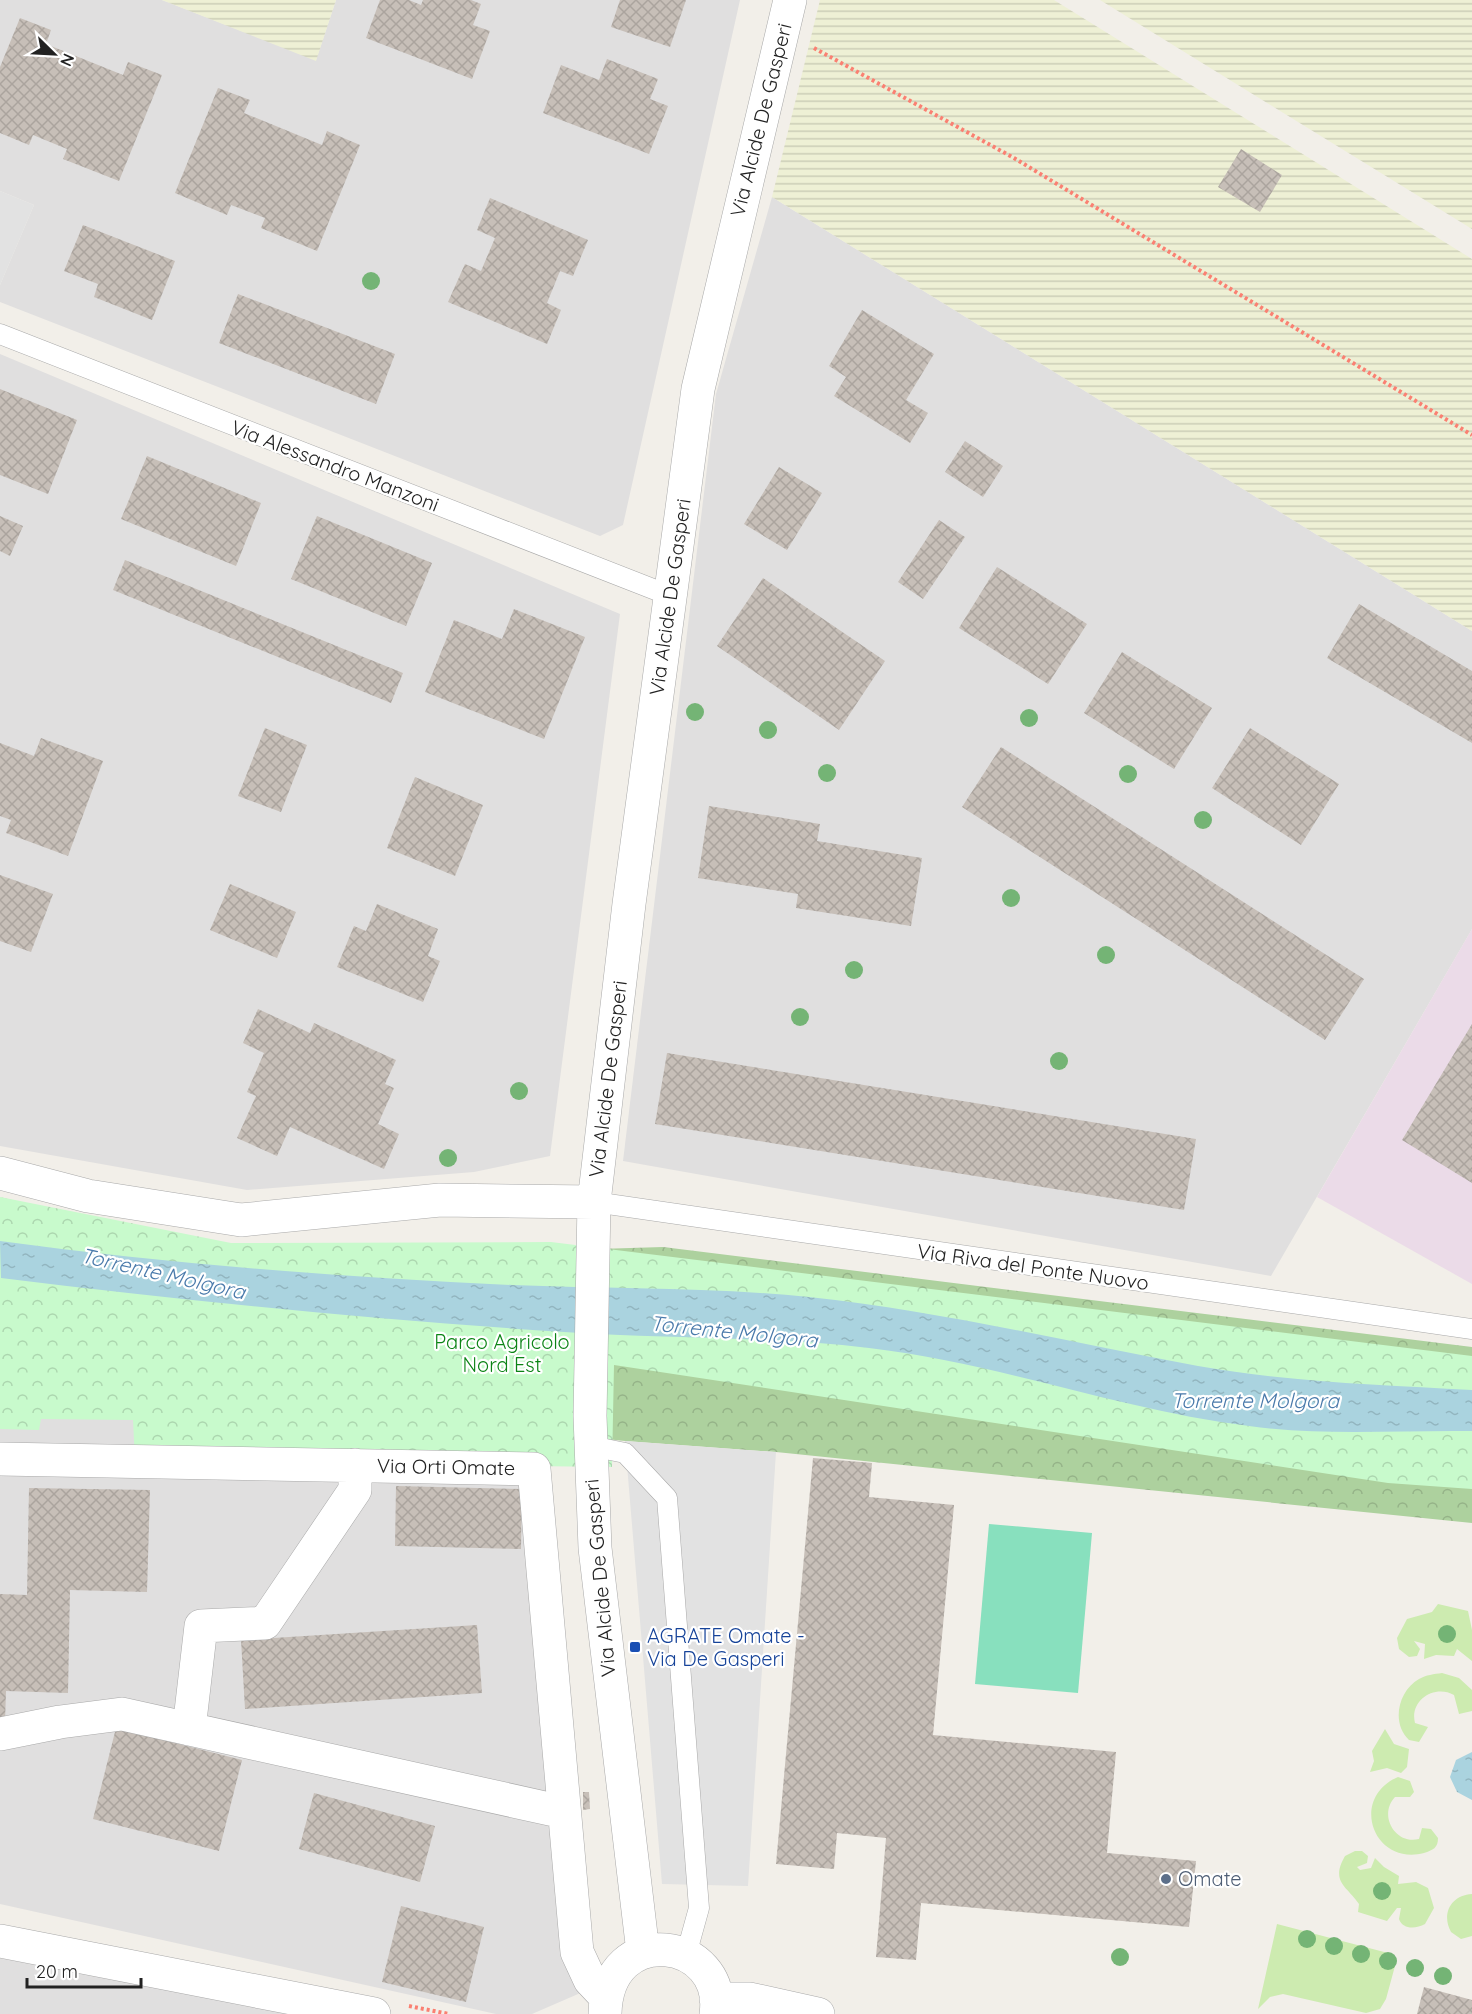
<svg xmlns="http://www.w3.org/2000/svg" width="1472" height="2014" font-family="Quicksand,sans-serif">
	<style>
		.residential { fill: #e0dfdf }
		.industrial { fill: #ebdbe8 }
		.farmland { fill: url(#farmland-rules) }
		.forest { fill: url(#forest-crowns) }
		.park { fill: url(#park-crowns) }
		.garden { fill: #cdebb0 }
		.pitch { fill: #88e0be }
		.parking { fill: #e2e2e2 }
		.water { fill: url(#water-ripples) }
		.building { fill: url(#building-cross-hatch) }
		.lines { fill: none; stroke-linecap: round; stroke-linejoin: round }
		.service-casing { stroke: #a9a9a9; stroke-width: 21 }
		.minor-casing { stroke: #a9a9a9; stroke-width: 34 }
		.path { stroke: #fa8072; stroke-width: 4; stroke-dasharray: 3 3; stroke-linecap: butt }
		.service { stroke: #fff; stroke-width: 20 }
		.minor { stroke: #fff; stroke-width: 33 }
		.tree { fill: #74b475 }
		.transit-dot { fill: #1a4fb4; stroke: #fff; stroke-width: 2 }
		.service-dot { fill: #5c6f8a; stroke: #fff; stroke-width: 2 }
		.labels { text-anchor: middle; stroke-width: 4.5; stroke-linejoin: round; paint-order: stroke }
		.street-label { font-size: 20px; fill: #222; stroke: #fff }
		.park-label { font-size: 20px; fill: #0c8416; stroke: #fff }
		.transit-label { font-size: 20px; fill: #164399; stroke: #fff; text-anchor: start }
		.service-label { font-size: 20px; fill: #4e5e75; stroke: #fff; text-anchor: start }
		.water-label { font-size: 21px; font-style: italic; fill: #4a7aab; stroke: #fff }
	</style>
	<defs>
		<pattern id="farmland-rules" width="6" height="5" patternUnits="userSpaceOnUse" patternTransform="scale(1.5)"><rect width="6" height="5" fill="#eef0d5"/><path d="M0 2.5h6" fill="none" stroke="#ccceb7"/></pattern>
		<pattern id="forest-crowns" width="20" height="18" patternUnits="userSpaceOnUse" patternTransform="scale(1.5)"><rect width="20" height="18" fill="#add19e"/><path d="M2 6a3 3 0 1 1 6 0M12 15a3 3 0 1 1 6 0" fill="none" stroke="#95b388"/></pattern>
		<pattern id="park-crowns" width="20" height="18" patternUnits="userSpaceOnUse" patternTransform="scale(1.5)"><rect width="20" height="18" fill="#c8facc"/><path d="M2 6a3 3 0 1 1 6 0M12 15a3 3 0 1 1 6 0" fill="none" stroke="#acd6af"/></pattern>
		<pattern id="water-ripples" width="26" height="14" patternUnits="userSpaceOnUse" patternTransform="scale(1.5)"><rect width="26" height="14" fill="#aad3df"/><path d="M2 4q2-2 4 0t4 0M15 11q2-2 4 0t4 0" fill="none" stroke="#92b5bf"/></pattern>
		<pattern id="building-cross-hatch" width="8" height="8" patternUnits="userSpaceOnUse" patternTransform="scale(1.5)"><rect width="8" height="8" fill="#c7bfb8"/><path d="M0 0l8 8M0 8l8-8" fill="none" stroke="#aba49e"/></pattern>
	</defs>
	<rect width="100%" height="100%" fill="#f2efe9"/>
	<path class="residential" d="M0,0h162l154,60 20,-60h404l-117,525 -23,11 -600,-234v-17l34,-80 -34,-14z
		M772,197l700,434v298l-201,347 -648,-115 93,-767z
		M0,354l620,260 -70,542 -76,16 -227,18 -247,-44z
		M0,1372l529,59 56,560 -53,23h-36l-496,-110z
		M0,1958l299,56h-299z"/>
	<path class="industrial" d="M1472,929v355l-155,-87z"/>
	<path class="farmland" d="M162,0h174l-20,61z
		M820,0h234l418,259v372l-700,-434z
		M1100,0h372v229z"/>
	<path class="forest" d="M0,1197l247,63 416,-13 809,100v176l-696,-71 -151,-11 -96,-10z"/>
	<path class="park" d="M0,1197l231,46 320,-1 921,114v133l-84,-6 -774,-118 -2,102 -477,-6 -2,-41 -92,-1 -2,11 -39,-1z"/>
	<path class="garden" d="M1438,1604l30,7 4,19v31l-15,-12 -3,7 -18,-1 -12,4 1,-15 -11,-3 6,8 -3,7 -8,1 -10,-8 -2,-11 10,-19 25,-7z
		M1442,1673l17,5 13,12v21l-13,3 -5,-19c-19,-11 -45,5 -39,28l13,4 -9,15 -10,-2c-18,-17 -11,-49 10,-61 7,-4 15,-5 23,-6z
		M1385,1729l9,15 15,5 -2,18 -6,6 -14,-5 -17,4 4,-11 -2,-10z
		M1398,1777l12,4 4,11 -4,5h-15c-17,18 0,48 24,42l3,-11 9,1 7,9c0,10 -5,12 -14,15 -51,13 -75,-55 -26,-76z
		M1355,1851h7l6,5 -1,7 -10,4 3,3 11,-2 4,-10 9,9 15,9 -1,8 18,-2 12,6 6,20 -9,16c-9,5 -22,6 -26,-5l2,-11h-4l-10,13 -29,-9 1,-8c-12,-18 -29,-22 -14,-48z
		M1472,1894v42l-11,3 -10,-7c-10,-18 0,-37 21,-38z
		M1277,1924l111,29 7,13 -9,33 -6,10 -14,4 -83,-19 -13,3 -12,12z"/>
	<path class="pitch" d="M989,1524l103,9 -14,160 -103,-9z"/>
	<path class="parking" d="M0,191l34,14 -34,80z
		M625,1441l151,11 -28,434 -86,-2z"/>
	<path class="water" d="M0,1241c169,23 341,36 512,44 99,4 198,2 297,12 131,14 259,45 389,69 90,16 183,19 274,24v41c-74,-1 -150,5 -223,-5 -129,-16 -251,-63 -380,-78 -101,-12 -203,-9 -305,-16 -188,-12 -376,-31 -563,-54z
		M1472,1752v48l-15,-8 -7,-15 6,-17z"/>
	<path class="building" d="M380,0h29l12,5 2,-5h48l10,4 -8,21 17,6 -18,48 -106,-41z
		M620,0h66l-16,47 -59,-20z
		M20,18l31,12 -5,14 77,31 5,-13 34,13 -43,106 -56,-22 4,-10 -34,-14 -4,10 -29,-12v-66z
		M607,59l51,20 -8,20 18,7 -19,48 -106,-41 18,-48 38,15z
		M218,88l32,12 -6,13 78,32 5,-14 33,14 -43,106 -56,-23 4,-10 -34,-13 -4,10 -52,-22z
		M1241,149l41,26 -22,37 -42,-25z
		M490,198l98,42 -15,36 -13,-5 -13,32 14,7 -14,34 -99,-42 17,-38 16,7 14,-33 -18,-8z
		M83,225l92,36 -23,59 -58,-23 4,-13 -34,-13z
		M238,294l157,60 -19,50 -157,-61z
		M862,310l72,44 -28,46 22,13 -18,30 -76,-47 12,-19 -17,-11z
		M0,389l77,31 -29,74 -48,-19z
		M965,441l38,25 -20,31 -38,-25z
		M147,456l114,47 -25,63 -115,-47z
		M779,467l43,26 -35,57 -43,-26z
		M0,516l23,10 -13,30 -10,-5z
		M317,516l115,47 -26,63 -115,-47z
		M939,520l26,17 -42,62 -25,-17z
		M125,560l278,113 -12,30 -278,-113z
		M997,567l90,57 -39,60 -89,-56z
		M763,578l122,83 -46,69 -122,-84z
		M1359,604l113,67v72l-145,-85z
		M514,609l71,28 -41,102 -119,-47 29,-72 48,19z
		M1122,652l90,56 -38,61 -90,-56z
		M265,728l42,17 -26,67 -43,-16z
		M1250,728l89,56 -38,61 -89,-57z
		M41,738l62,23 -35,95 -62,-23 5,-13 -11,-4v-73l34,13z
		M1001,747l363,232 -39,61 -363,-233z
		M415,777l68,28 -28,71 -68,-28z
		M709,806l111,18 -3,17 105,17 -11,68 -115,-18 2,-14 -100,-16z
		M0,875l53,19 -22,58 -31,-11z
		M230,884l66,28 -19,46 -67,-28z
		M377,904l61,25 -10,27 12,5 -17,41 -86,-35 17,-41 12,5z
		M258,1009l52,24 4,-10 82,37 -11,24 9,4 -16,36 21,10 -15,35 -94,-42 -13,29 -40,-18 19,-42 -9,-4 17,-39 -21,-10z
		M1472,1024v159l-70,-43z
		M667,1053l529,86 -12,71 -529,-86z
		M813,1458l59,5 -3,34 85,8 -21,230 183,17 -9,101 89,8 -7,66 -268,-24 -5,57 -40,-3 10,-119 -49,-5 -3,36 -58,-5z
		M396,1486l126,3 -1,60 -126,-3z
		M29,1488l121,2 -3,102 -77,-2 -2,103 -62,-2 -1,32h-5v-129l27,1z
		M477,1625l5,68 -237,16 -4,-69z
		M116,1728l126,32 -23,91 -126,-32z
		M583,1792h6l1,17 -7,1z
		M314,1793l121,33 -15,56 -121,-33z
		M401,1906l83,21 -18,75 -84,-20z
		M1424,1987l48,13v14h-55z"/>
	<g class="lines">
		<defs>
			<path id="service" d="M0,334l671,262
				M594,1202l878,127
				M591,1446l34,7 42,45 32,410 -13,47"/>
			<path id="minor" d="M0,1173l88,23 153,24 199,-20 154,2
				M0,1459l534,10 43,483 13,28 15,16
				M189,1729l12,-103 64,-3 90,-133v-25
				M0,1734l60,-12 62,-8 441,98
				M0,1941l374,73
				M643,1952l-48,-404 -5,-132 4,-214 35,-298 69,-515 92,-389
				M716,1999h34l68,15
				M605,2014c2,-95 122,-76 111,0"/>
		</defs>
		<use href="#service" class="service-casing"/>
		<use href="#minor" class="minor-casing"/>
		<path class="path" d="M814,48l200,110 458,277
			M409,2006l40,8"/>
		<use href="#service" class="service"/>
		<use href="#minor" class="minor"/>
	</g>
	<g class="tree">
		<circle cx="371" cy="281" r="9"/>
		<circle cx="695" cy="712" r="9"/>
		<circle cx="1029" cy="718" r="9"/>
		<circle cx="768" cy="730" r="9"/>
		<circle cx="827" cy="773" r="9"/>
		<circle cx="1128" cy="774" r="9"/>
		<circle cx="1203" cy="820" r="9"/>
		<circle cx="1011" cy="898" r="9"/>
		<circle cx="1106" cy="955" r="9"/>
		<circle cx="854" cy="970" r="9"/>
		<circle cx="800" cy="1017" r="9"/>
		<circle cx="1059" cy="1061" r="9"/>
		<circle cx="519" cy="1091" r="9"/>
		<circle cx="448" cy="1158" r="9"/>
		<circle cx="1447" cy="1634" r="9"/>
		<circle cx="1382" cy="1891" r="9"/>
		<circle cx="1307" cy="1939" r="9"/>
		<circle cx="1334" cy="1946" r="9"/>
		<circle cx="1361" cy="1954" r="9"/>
		<circle cx="1120" cy="1957" r="9"/>
		<circle cx="1388" cy="1961" r="9"/>
		<circle cx="1415" cy="1968" r="9"/>
		<circle cx="1443" cy="1976" r="9"/>
	</g>
	<rect class="transit-dot" x="629" y="1641" width="12" height="12" rx="3"/>
	<circle class="service-dot" cx="1166" cy="1879" r="6"/>
	<g class="labels">
		<g class="street-label">
			<text transform="translate(761 120) rotate(-76)" y="7">Via Alcide De Gasperi</text>
			<text transform="translate(335 466) rotate(21)" y="7">Via Alessandro Manzoni</text>
			<text transform="translate(670 597) rotate(-82)" y="7">Via Alcide De Gasperi</text>
			<text transform="translate(608 1079) rotate(-83)" y="7">Via Alcide De Gasperi</text>
			<text transform="translate(1033 1267) rotate(8)" y="7">Via Riva del Ponte Nuovo</text>
			<text transform="translate(446 1467) rotate(1)" y="7">Via Orti Omate</text>
			<text transform="translate(600 1578) rotate(-95)" y="7">Via Alcide De Gasperi</text>
		</g>
		<g class="park-label">
			<text x="502" y="1349">Parco Agricolo<tspan x="502" dy="23">Nord Est</tspan></text>
		</g>
		<g class="transit-label">
			<text x="647" y="1643">AGRATE Omate -<tspan x="647" dy="23">Via De Gasperi</tspan></text>
		</g>
		<g class="service-label">
			<text x="1178" y="1886">Omate</text>
		</g>
		<g class="water-label">
			<text transform="translate(163 1274) rotate(13)" y="7">Torrente Molgora</text>
			<text transform="translate(734 1332) rotate(6)" y="7">Torrente Molgora</text>
			<text x="1255" y="1408">Torrente Molgora</text>
		</g>
	</g>
	<g transform="translate(54 54) rotate(114)" stroke="#ffffff" stroke-width="4.5" paint-order="stroke">
	<path d="M0-4.5L10 22L0 15L-10 22Z" fill="#222222"/>
	<text y="-9" font-size="16" font-weight="bold" text-anchor="middle" fill="#222222">N</text>
	</g>
	<path d="M27 1978v9h114v-9" fill="none" stroke="#222222" stroke-width="3"/>
	<text x="36" y="1978" font-size="18" fill="#222222" stroke="#ffffff" stroke-width="4.5" paint-order="stroke">20 m</text>
</svg>
